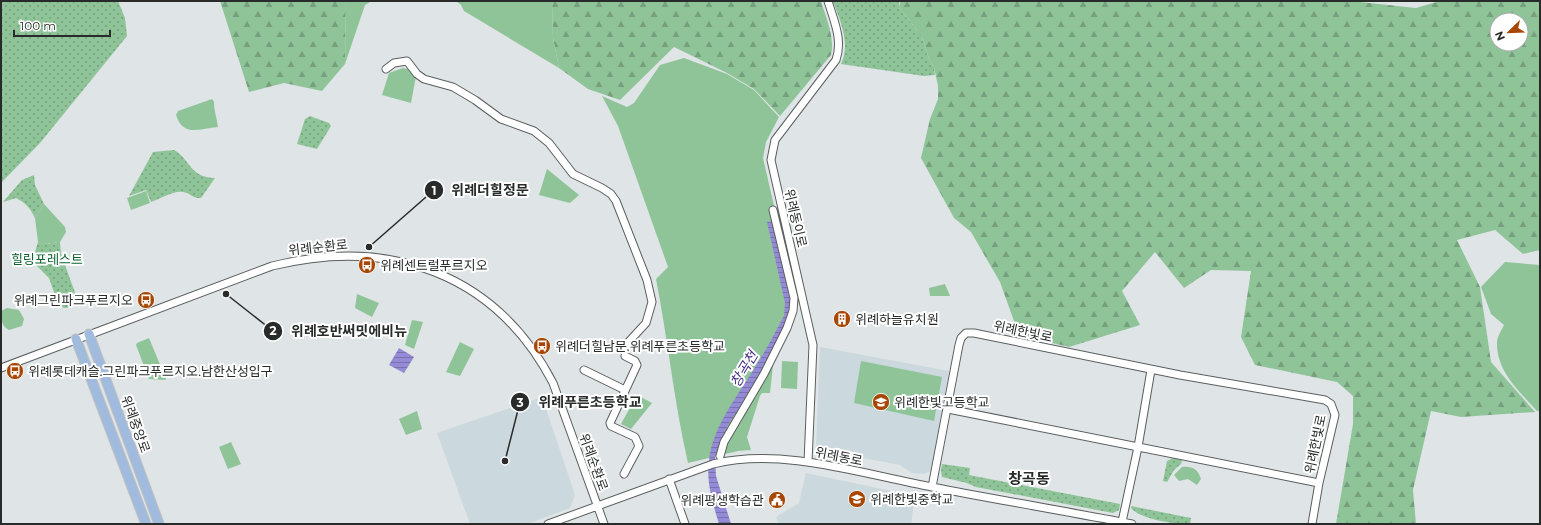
<svg xmlns="http://www.w3.org/2000/svg" width="1541" height="525" font-family="Montserrat,'Noto Sans KR',sans-serif">
	<style>
		.built { fill: #cbd8dd }
		.grass { fill: url(#grass-dots) }
		.forest { fill: url(#forest-firs); fill-rule: evenodd }
		.park { fill: #8fc499 }
		.water { fill: url(#water-rules) }
		.lines { fill: none; stroke-linecap: round; stroke-linejoin: round }
		.minor-casing { stroke: #5a5e5f; stroke-width: 9 }
		.major-casing { stroke: #bfbfbf; stroke-width: 11 }
		.minor { stroke: #fff; stroke-width: 7 }
		.major { stroke: #a0bbde; stroke-width: 9 }
		.labels { text-anchor: middle; stroke-width: 4; stroke-linejoin: round; paint-order: stroke }
		.street-label { font-size: 13px; fill: #292b2b; stroke: #fff }
		.park-label { font-size: 13px; fill: #0e622e; stroke: #fff }
		.poi-label { font-size: 13px; fill: #292b2b; stroke: #fff; text-anchor: start }
		.water-label { font-size: 14px; font-style: italic; fill: #422c85; stroke: #fff }
		.quarter-label { font-size: 15px; font-weight: bold; fill: #292b2b; stroke: #fff }
		.leader { fill: none; stroke: #292b2b; stroke-width: 1.5 }
		.callout-dot { fill: #292b2b; stroke: #fff; stroke-width: 1.5 }
		.mark-label { font-size: 12px; text-anchor: middle; font-weight: bold; fill: #fff }
		.callout-label { font-size: 14px; text-anchor: middle; font-weight: bold; fill: #292b2b; stroke: #fff; stroke-width: 4; stroke-linejoin: round; paint-order: stroke }
	</style>
	<defs>
		<pattern id="grass-dots" width="8" height="8" patternUnits="userSpaceOnUse"><rect width="8" height="8" fill="#8fc499"/><path d="M2 2h.1M6 6h.1" fill="none" stroke="#759f7d" stroke-width="1.8" stroke-linecap="round"/></pattern>
		<pattern id="forest-firs" width="22" height="20" patternUnits="userSpaceOnUse"><rect width="22" height="20" fill="#8fc499"/><path d="M5 1l3.5 6h-7zM16 11l3.5 6h-7z" fill="#759f7d"/></pattern>
		<pattern id="water-rules" width="6" height="5" patternUnits="userSpaceOnUse"><rect width="6" height="5" fill="#958ad6"/><path d="M0 2.5h6" fill="none" stroke="#7a71ae"/></pattern>
	</defs>
	<rect width="100%" height="100%" fill="#dfe4e6"/>
	<path class="built" d="M820,347l129,24 -18,100 -8,3 -11,-1 -12,-8 -84,-16z
		M542,397l33,98 -5,13 -43,16h-57l-33,-91z
		M806,473l109,23 -4,28h-132l-3,-7 23,-14z"/>
	<path class="grass" d="M1,1h117l7,17 2,18 -87,107 -39,40z
		M833,1h66v7l18,22 7,12 5,17 5,8 1,8 -11,1 -83,-12c10,-21 -1,-43 -8,-63z
		M310,116l19,7 2,3 -14,23 -20,-5 8,-25z
		M174,150c18,11 15,27 41,28l-14,20c-7,1 -11,-5 -18,-6 -9,-2 -23,7 -32,10l-5,-12 -17,6 24,-44z
		M34,175l1,10 9,19 -9,14c-5,-10 -9,-15 -19,-20l-13,4 19,-22z
		M38,242l7,2 15,-2 1,12 16,44c-1,7 -7,10 -13,10l-6,-4 -9,-26 -14,-14 -2,-5z
		M1173,458l9,1 -1,5 -7,6 -7,12 -4,-1 4,-20z
		M942,464l28,4 -1,7 151,29 -1,6 -6,3 -137,-26 -9,-4 -25,-6 -1,-6z
		M1131,506l60,12 -1,6c-16,0 -48,-4 -59,-16z"/>
	<path class="forest" d="M220,1h126l-1,63 -23,27 -38,-8 -35,9z
		M552,1h269c5,17 14,36 10,54l-51,61 -26,-27 -27,-16 -53,-26 -54,53 -32,-11 -29,-21 -6,-30z
		M900,1h451l65,7 24,-7h100v249l-17,4 -28,-24 -38,10 23,47 11,75 44,50 -74,5 -30,-6 -18,79 3,34h-80l17,-100v-28l-16,-14 -82,-17 -14,-28 10,-66 -40,-1 -27,18 -29,-36 -33,39 18,34 -71,22 -50,-12 -19,-53 -29,-50 -17,-14 -33,-60 9,-39 8,-20v-13l-4,-19 -5,-8 -5,-17 -7,-12 -18,-22zM1497,20h24v24h-24z"/>
	<path class="park" d="M346,1h26l-7,4 -20,59z
		M456,1h96l1,37 6,30 -95,-57 -3,-6z
		M684,58l43,16 27,16 25,27 -13,25 -3,16 33,143 -22,55 -4,37h-8l-2,3 -13,41 4,13 -13,1 -50,12c-14,-61 -20,-123 -32,-184l12,-12 -50,-141 -16,-30 25,11 7,-4 26,-38z
		M403,68l9,2 4,6 -5,27 -29,-8 7,-22z
		M212,99l2,3c0,9 3,16 4,25 -19,2 -35,10 -42,-12l2,-4z
		M547,169l32,26 -9,8 -31,-8z
		M146,191l4,12 -19,7 -4,-12z
		M44,204l21,23 1,5 -6,10 -15,2 -7,-2 -3,-24z
		M1505,262l35,3v146h-3c-18,-20 -41,-40 -40,-69 0,-5 5,-13 7,-17l-13,-11 -10,-27z
		M945,284l5,12h-20l-1,-8z
		M357,294l22,9 -7,14 -17,-9z
		M7,308l12,2 5,9 -2,7 -13,4c-8,-4 -8,-11 -8,-19z
		M412,320l11,2 -9,27 -9,-4z
		M149,338l17,41 -1,1 -16,-1 -13,-34 1,-2z
		M460,342l14,7 -14,27 -14,-4z
		M782,361l16,1 -1,27 -16,-1z
		M861,361l81,16 -8,44 -80,-18z
		M637,395l15,8 -21,26 -10,-5z
		M417,411l5,18 -16,6 -7,-16z
		M231,442l10,22 -13,5 -9,-22z
		M1182,467c10,-1 16,2 19,12l-4,6 -9,-6 -9,2 -5,-6z"/>
	<path class="water" d="M773,221l18,85 -3,12 -26,55 -34,52 -13,32 1,19 15,48h-12c-6,-20 -13,-41 -10,-63 3,-35 31,-68 48,-97 10,-15 18,-32 27,-48l1,-13 -18,-81z
		M399,348l15,9 -10,16 -15,-8z"/>
	<g class="lines">
		<defs>
			<path id="minor" d="M386,69l8,-6 13,-2 10,13 7,5 29,8 22,13 26,19 33,12 15,12 24,31 29,14 9,6 5,7 31,79 5,22 -6,21 -24,26
				M1,368l271,-102c117,-29 223,6 281,117l51,141
				M584,370l41,20
				M948,409l371,74
				M720,456l4,-14 40,-68 23,-46 6,-17 1,-13 -21,-88
				M808,462l5,-117 -42,-185 4,-20 61,-80c7,-20 -2,-39 -8,-59
				M624,474l15,-28 -4,-9 -24,-11 -1,-3 27,-58 -2,-4 -10,-5
				M669,479l16,45
				M932,487l27,-142 2,-7 5,-5h8l206,42 145,25 6,4 4,11 -16,68 -7,41
				M1122,522l16,-75 13,-77
				M548,524l165,-60c70,-17 149,10 219,23 66,13 133,24 200,37"/>
			<path id="major" d="M89,334l70,190
				M76,339l70,185"/>
		</defs>
		<use href="#minor" class="minor-casing"/>
		<use href="#major" class="major-casing"/>
		<use href="#minor" class="minor"/>
		<use href="#major" class="major"/>
	</g>
	<defs>
		<symbol id="bus-disc" viewBox="-11 -11 22 22"><circle r="9.5" fill="#a84704" stroke="#fff"/><path d="M-5-6H5V4H4V6H2V4H-2V6H-4V4H-5ZM-3.5-4V0h7V-4ZM-3.5 1.2v1.5H-2V1.2ZM2 1.2v1.5H3.5V1.2Z" fill="#fff"/></symbol>
		<symbol id="building-disc" viewBox="-11 -11 22 22"><circle r="9.5" fill="#a84704" stroke="#fff"/><path d="M-4-6H4V6H1V3H-1V6H-4ZM-2.5-4.3h1.7v1.8h-1.7ZM.8-4.3h1.7v1.8H.8ZM-2.5-1h1.7V.8h-1.7ZM.8-1h1.7V.8H.8Z" fill="#fff"/></symbol>
		<symbol id="school-disc" viewBox="-11 -11 22 22"><circle r="9.5" fill="#a84704" stroke="#fff"/><path d="M0-5L7-2L0 1L-7-2ZM-4 1L0 2.5L4 1V4Q0 6-4 4Z" fill="#fff"/></symbol>
		<symbol id="civic-disc" viewBox="-11 -11 22 22"><circle r="9.5" fill="#a84704" stroke="#fff"/><path d="M-.6-6.5H3V-4.5H.6V-3L4-1V1h2V6H-6V1h2V-1L-.6-3ZM-1.2 2.5V6h2.4V2.5Z" fill="#fff"/></symbol>
	</defs>
	<g fill-rule="evenodd">
		<use href="#bus-disc" x="357" y="255" width="20" height="20"/>
		<use href="#bus-disc" x="136" y="290" width="20" height="20"/>
		<use href="#building-disc" x="832" y="309" width="20" height="20"/>
		<use href="#bus-disc" x="532" y="336" width="20" height="20"/>
		<use href="#bus-disc" x="5" y="361" width="20" height="20"/>
		<use href="#school-disc" x="871" y="392" width="20" height="20"/>
		<use href="#school-disc" x="847" y="489" width="20" height="20"/>
		<use href="#civic-disc" x="767" y="490" width="20" height="20"/>
	</g>
	<g class="labels">
		<g class="street-label">
			<text transform="translate(796 218) rotate(77)" y="5">위례동이로</text>
			<text transform="translate(318 247) rotate(-6)" y="5">위례순환로</text>
			<text transform="translate(1023 331) rotate(12)" y="5">위례한빛로</text>
			<text transform="translate(136 424) rotate(70)" y="5">위례중앙로</text>
			<text transform="translate(1315 444) rotate(-78)" y="5">위례한빛로</text>
			<text transform="translate(839 456) rotate(11)" y="5">위례동로</text>
			<text transform="translate(594 462) rotate(70)" y="5">위례순환로</text>
		</g>
		<g class="park-label">
			<text x="47" y="264">힐링포레스트</text>
		</g>
		<g class="poi-label">
			<text x="380" y="270">위례센트럴푸르지오</text>
			<text x="133" y="305" text-anchor="end">위례그린파크푸르지오</text>
			<text x="855" y="324">위례하늘유치원</text>
			<text x="555" y="351">위례더힐남문.위례푸른초등학교</text>
			<text x="28" y="376">위례롯데캐슬.그린파크푸르지오.남한산성입구</text>
			<text x="894" y="407">위례한빛고등학교</text>
			<text x="870" y="504">위례한빛중학교</text>
			<text x="764" y="505" text-anchor="end">위례평생학습관</text>
		</g>
		<g class="water-label">
			<text transform="translate(744 369) rotate(-59)" y="5">창곡천</text>
		</g>
		<g class="quarter-label">
			<text x="1029" y="484">창곡동</text>
		</g>
	</g>
	<path class="leader" d="M369 247L434 190M226 294L273 331M505 461L520 402"/>
	<g class="callout-dot">
		<circle cx="369" cy="247" r="4"/>
		<circle cx="226" cy="294" r="4"/>
		<circle cx="505" cy="461" r="4"/>
		<circle cx="434" cy="190" r="10"/>
		<circle cx="273" cy="331" r="10"/>
		<circle cx="520" cy="402" r="10"/>
	</g>
	<g class="mark-label">
		<text x="434" y="195">1</text>
		<text x="273" y="335">2</text>
		<text x="520" y="407">3</text>
	</g>
	<g class="callout-label">
		<text x="490" y="195">위례더힐정문</text>
		<text x="349" y="336">위례호반써밋에비뉴</text>
		<text x="590" y="407">위례푸른초등학교</text>
	</g>
	<rect width="1541" height="525" fill="none" stroke="#292b2b" stroke-width="4"/>
	<g transform="translate(1509 32) rotate(247)"><circle r="19" fill="#ffffff" stroke="#a9aaaa"/>
	<path d="M0-3L7 15L0 10L-7 15Z" fill="#a84704"/>
	<text y="-6" font-size="11" font-weight="bold" text-anchor="middle" fill="#292b2b">N</text>
	</g>
	<path d="M14 30v6h96v-6" fill="none" stroke="#292b2b" stroke-width="2"/>
	<text x="20" y="30" font-size="12" fill="#292b2b" stroke="#ffffff" stroke-width="3" paint-order="stroke">100 m</text>
</svg>
